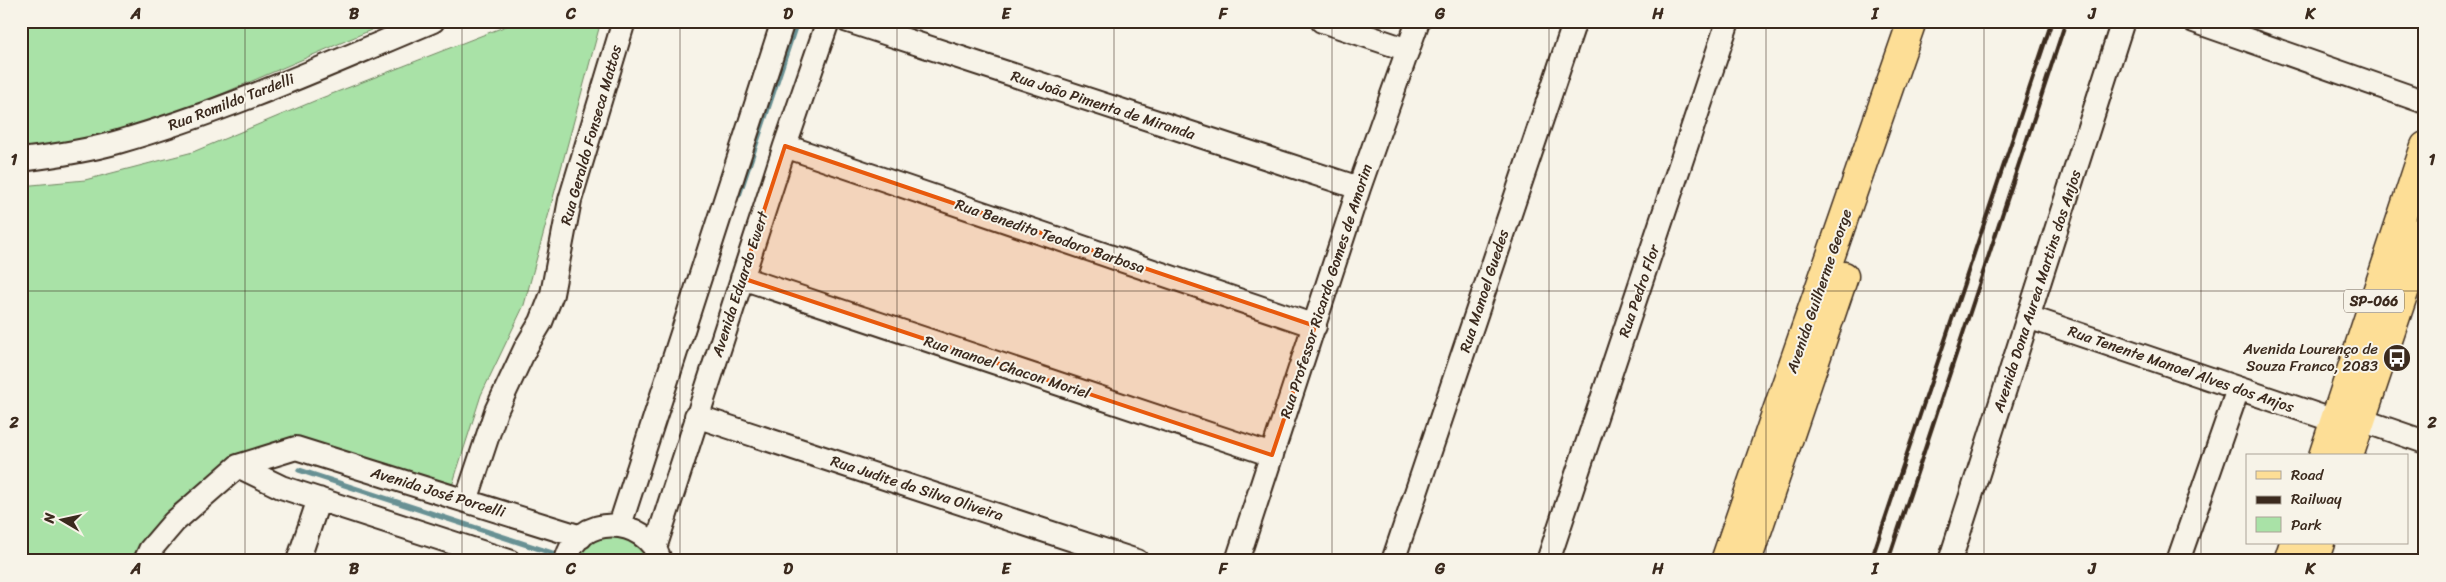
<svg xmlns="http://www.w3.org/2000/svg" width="2446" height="582" font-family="Sriracha,sans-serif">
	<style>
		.green { fill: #a9e2a7; stroke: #728662 }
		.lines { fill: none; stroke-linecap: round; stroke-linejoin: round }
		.stream { stroke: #689194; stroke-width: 5.5 }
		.minor-casing { stroke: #3b2a1e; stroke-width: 26 }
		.primary-casing { stroke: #3b2a1e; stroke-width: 31 }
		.trunk-casing { stroke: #3b2a1e; stroke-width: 31 }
		.minor { stroke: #f7f3e8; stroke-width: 22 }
		.primary { stroke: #fdde96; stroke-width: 28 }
		.trunk { stroke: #fdde96; stroke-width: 28 }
		.rail { stroke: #3b2a1e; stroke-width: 4 }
		.marked { fill: #e8590c; fill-opacity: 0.2; stroke: #e8590c; stroke-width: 4; stroke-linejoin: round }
		.grid { fill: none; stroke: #3b2a1e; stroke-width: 1; stroke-opacity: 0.55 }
		.labels { text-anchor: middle; stroke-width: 4; stroke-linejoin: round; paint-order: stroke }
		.shield { fill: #f7f3e8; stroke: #73665b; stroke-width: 1 }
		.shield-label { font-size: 14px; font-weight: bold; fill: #3b2a1e }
		.street-label { font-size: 15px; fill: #3b2a1e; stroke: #f7f3e8 }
		.poi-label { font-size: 15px; fill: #3b2a1e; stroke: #f7f3e8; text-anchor: end }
		.neatline { fill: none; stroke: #3b2a1e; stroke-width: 2 }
		.grid-label { font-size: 16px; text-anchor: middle; font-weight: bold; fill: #3b2a1e }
	</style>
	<rect width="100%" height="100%" fill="#f7f3e8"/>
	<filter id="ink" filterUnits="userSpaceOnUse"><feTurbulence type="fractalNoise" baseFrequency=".02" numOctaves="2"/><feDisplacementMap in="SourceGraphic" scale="10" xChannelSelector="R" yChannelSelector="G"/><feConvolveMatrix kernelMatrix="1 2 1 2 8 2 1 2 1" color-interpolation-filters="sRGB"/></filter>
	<g filter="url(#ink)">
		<path class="green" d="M21,21h371l-203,87 -90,29 -78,13z
			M519,21h82l-77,284 -43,90 -29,91 -156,-46 -56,13 -66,52 -32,43 -6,13h-115v-375l64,-6 108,-28 126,-53z
			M627,532l27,29h-82l14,-22z"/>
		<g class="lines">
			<path class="stream" d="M739,195l58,-174
				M299,470l256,84"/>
			<defs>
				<path id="minor" d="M848,21l511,167
					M1322,21l86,29
					M2194,21l231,81
					M785,146l530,180
					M21,160c32,-4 66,-9 97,-18 108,-31 212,-78 315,-121
					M742,278l530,177
					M2028,317l307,104
					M696,416l441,145
					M2361,420l64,22
					M238,466l43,21 228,74
					M466,501l30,-90 30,-64 15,-25 11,-28 18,-94 54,-179
					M620,525l163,-504
					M655,548l130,-402 43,-125
					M145,561l5,-11 24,-28 64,-56 58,-18 285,89
					M298,561l21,-62
					M566,561c11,-48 80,-46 94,-1
					M1237,561l122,-373 59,-167
					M1393,561l182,-540
					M1548,561l180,-540
					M1950,561l173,-540
					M2178,561l60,-172"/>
				<path id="primary" d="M1725,561l187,-540
					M1747,561l97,-285"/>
				<path id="trunk" d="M2323,456l102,-310
					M2349,456l76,-226
					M2288,561l6,-18
					M2314,561l6,-18"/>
			</defs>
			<use href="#minor" class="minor-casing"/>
			<use href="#primary" class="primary-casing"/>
			<use href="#trunk" class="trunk-casing"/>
			<use href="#minor" class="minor"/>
			<use href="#primary" class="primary"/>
			<use href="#trunk" class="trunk"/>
			<path class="rail" d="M1871,561l181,-540
				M1888,561l178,-540"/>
		</g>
	</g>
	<path class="marked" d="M785,146l530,180 -43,129 -530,-177z"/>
	<path class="grid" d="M245,21v540M462,21v540M680,21v540M897,21v540M1114,21v540M1332,21v540M1549,21v540M1766,21v540M1984,21v540M2201,21v540M21,291h2404"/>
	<defs>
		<symbol id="bus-disc" viewBox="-11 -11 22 22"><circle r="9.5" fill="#3b2a1e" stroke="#f7f3e8"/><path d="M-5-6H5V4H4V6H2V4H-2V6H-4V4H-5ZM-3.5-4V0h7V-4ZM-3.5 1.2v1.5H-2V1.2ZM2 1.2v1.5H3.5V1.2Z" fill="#fff"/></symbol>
	</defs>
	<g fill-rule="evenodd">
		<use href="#bus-disc" x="2381" y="342" width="32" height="32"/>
	</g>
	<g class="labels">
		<rect class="shield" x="2344" y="289.5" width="60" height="23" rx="4"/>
		<g class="shield-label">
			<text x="2374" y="306">SP-066</text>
		</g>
		<g class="street-label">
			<text transform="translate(231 102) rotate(-21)" y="5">Rua Romildo Tardelli</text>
			<text transform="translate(1103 105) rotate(18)" y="5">Rua João Pimenta de Miranda</text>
			<text transform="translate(591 135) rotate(-74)" y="5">Rua Geraldo Fonseca Mattos</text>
			<text transform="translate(1050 236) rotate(19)" y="5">Rua Benedito Teodoro Barbosa</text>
			<text transform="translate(740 284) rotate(-72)" y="5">Avenida Eduardo Ewert</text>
			<text transform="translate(1326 291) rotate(-72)" y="5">Rua Professor Ricardo Gomes de Amorim</text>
			<text transform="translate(1484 291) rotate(-72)" y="5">Rua Manoel Guedes</text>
			<text transform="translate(1639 291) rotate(-71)" y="5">Rua Pedro Flor</text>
			<text transform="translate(1819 291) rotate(-71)" y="5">Avenida Guilherme George</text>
			<text transform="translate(2037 291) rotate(-72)" y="5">Avenida Dona Aurea Martins dos Anjos</text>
			<text transform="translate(1007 367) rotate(18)" y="5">Rua manoel Chacon Moriel</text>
			<text transform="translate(2181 369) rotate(19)" y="5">Rua Tenente Manoel Alves dos Anjos</text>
			<text transform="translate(917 488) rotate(18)" y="5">Rua Judite da Silva Oliveira</text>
			<text transform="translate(438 492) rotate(17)" y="5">Avenida José Porcelli</text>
		</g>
		<g class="poi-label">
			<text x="2378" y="354">Avenida Lourenço de<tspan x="2378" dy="17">Souza Franco, 2083</tspan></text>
		</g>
	</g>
	<rect width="2446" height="582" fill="none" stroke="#f7f3e8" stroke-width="55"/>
	<rect x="2246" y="454" width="162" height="90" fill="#f7f3e8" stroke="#aca397"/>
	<rect x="2256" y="471" width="25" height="8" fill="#fdde96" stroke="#aca397"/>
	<text x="2291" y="480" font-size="15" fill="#3b2a1e">Road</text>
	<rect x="2256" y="496" width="25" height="8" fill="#3b2a1e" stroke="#aca397"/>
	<text x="2291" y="504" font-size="15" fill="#3b2a1e">Railway</text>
	<rect x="2256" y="517" width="25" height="15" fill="#a9e2a7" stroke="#aca397"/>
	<text x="2291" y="530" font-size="15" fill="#3b2a1e">Park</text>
	<g transform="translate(62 520) rotate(279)" stroke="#f7f3e8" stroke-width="4" paint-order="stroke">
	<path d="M0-4L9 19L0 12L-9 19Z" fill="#3b2a1e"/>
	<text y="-8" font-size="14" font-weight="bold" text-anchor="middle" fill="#3b2a1e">N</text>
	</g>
	<rect x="28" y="28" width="2390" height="526" class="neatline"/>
	<g class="grid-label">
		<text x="136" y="19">A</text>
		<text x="354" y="19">B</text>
		<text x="571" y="19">C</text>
		<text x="788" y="19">D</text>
		<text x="1006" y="19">E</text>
		<text x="1223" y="19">F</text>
		<text x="1440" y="19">G</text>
		<text x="1658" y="19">H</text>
		<text x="1875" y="19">I</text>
		<text x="2092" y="19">J</text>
		<text x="2310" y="19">K</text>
		<text x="14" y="165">1</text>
		<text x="2432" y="165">1</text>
		<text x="14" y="428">2</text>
		<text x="2432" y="428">2</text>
		<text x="136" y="574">A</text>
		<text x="354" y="574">B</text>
		<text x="571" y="574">C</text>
		<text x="788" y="574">D</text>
		<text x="1006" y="574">E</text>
		<text x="1223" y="574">F</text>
		<text x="1440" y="574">G</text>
		<text x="1658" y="574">H</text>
		<text x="1875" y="574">I</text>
		<text x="2092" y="574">J</text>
		<text x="2310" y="574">K</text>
	</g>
</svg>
